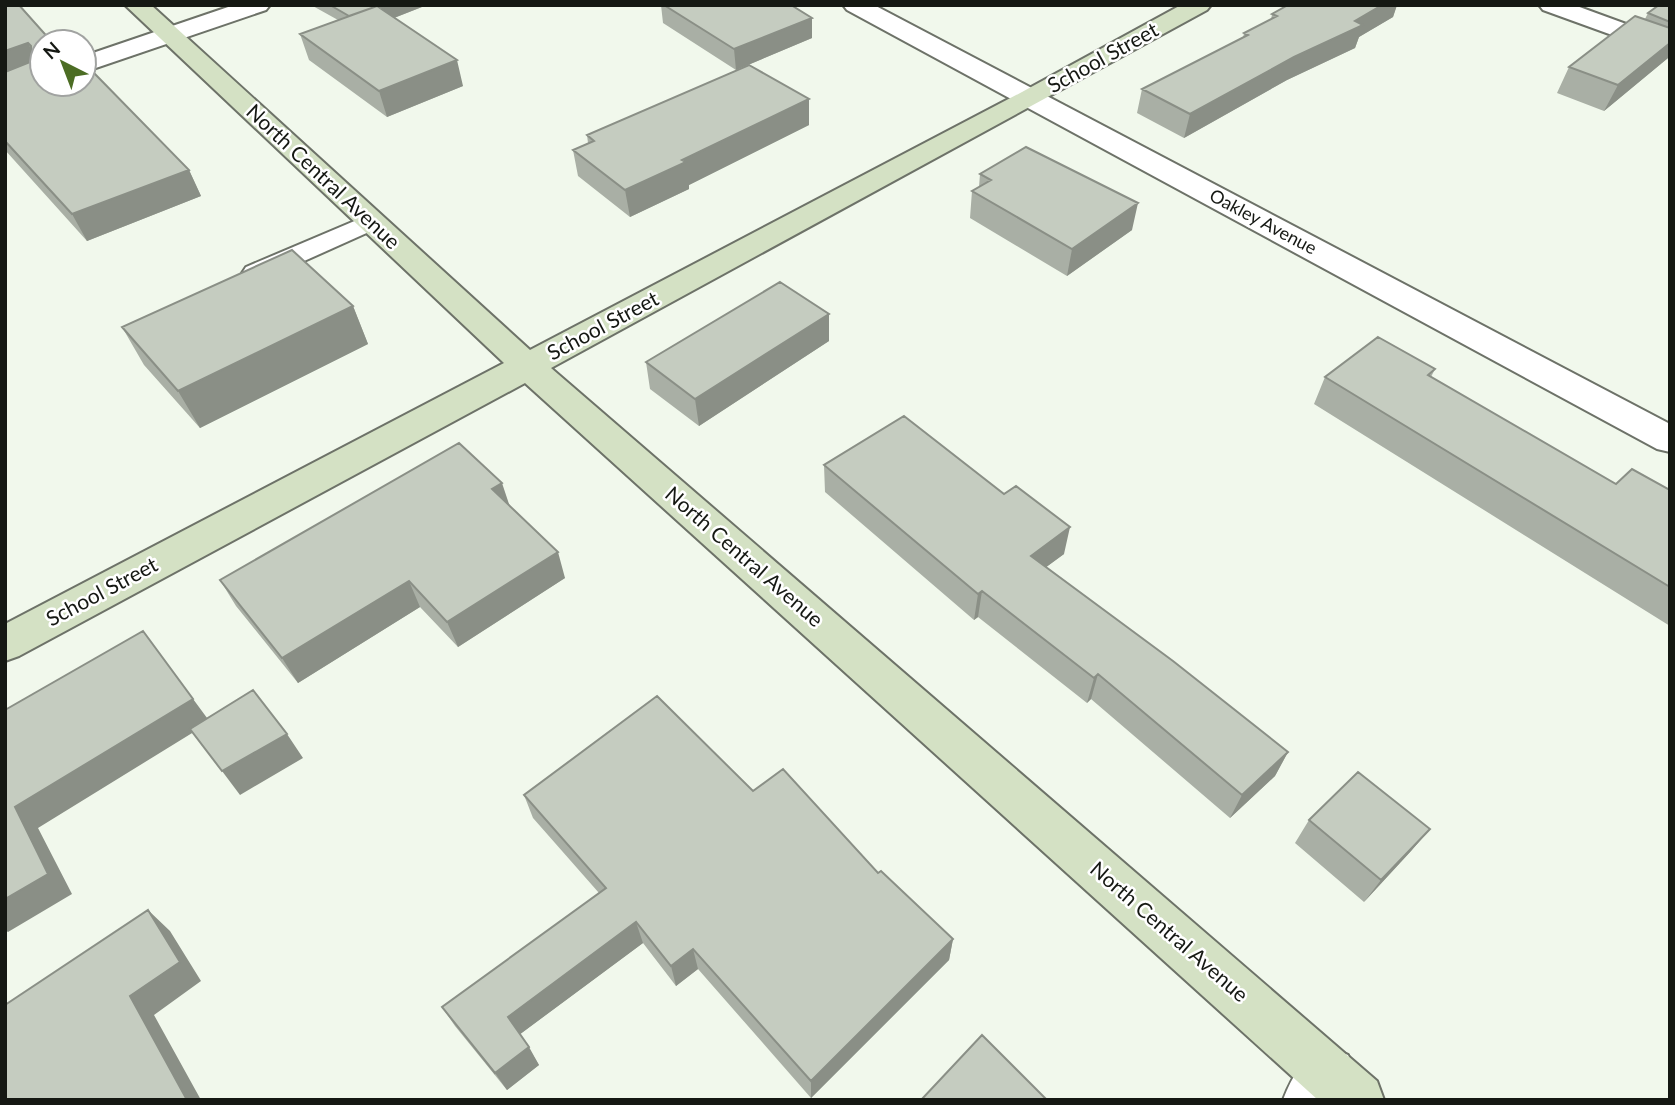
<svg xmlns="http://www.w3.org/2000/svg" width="1675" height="1105" font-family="Lato,sans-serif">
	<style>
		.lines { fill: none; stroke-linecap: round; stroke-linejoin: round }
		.service-casing { stroke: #6d7268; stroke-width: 4 }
		.minor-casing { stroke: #6d7268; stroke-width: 4 }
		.secondary-casing { stroke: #6d7268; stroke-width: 4 }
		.service { fill: #fff; fill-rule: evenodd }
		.minor { fill: #fff; fill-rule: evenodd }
		.secondary { fill: #d4e1c4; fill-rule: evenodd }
		.wall { fill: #a9afa5 }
		.shaded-wall { fill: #8a8f86 }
		.building { fill: #c5ccc0; stroke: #8a8f86; stroke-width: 2 }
		.labels { text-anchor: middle; stroke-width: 5; stroke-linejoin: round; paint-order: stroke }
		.far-street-label { font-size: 18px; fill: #151813; stroke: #fff }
		.street-label { font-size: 21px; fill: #151813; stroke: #fff }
	</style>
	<rect width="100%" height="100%" fill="#f1f8ec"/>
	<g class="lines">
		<defs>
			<path id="service" d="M371,214l9,3 4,5 -4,5 -116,52 -9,2 -9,-2 -4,-6 4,-6z"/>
			<path id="minor" d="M234,5h36l-4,5 -182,62v-16z
				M843,5h31l796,419v28l-13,-3 -810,-439z
				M1539,5h35l96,35v16l-127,-46z
				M1329,1048l19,7 7,19 -13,26h-59c10,-26 20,-42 46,-52z"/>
			<path id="secondary" d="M125,5h26l379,345 492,-258 159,-87h30l-4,5 -656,358 826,713 7,19h-66l-793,-717 -506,273 -14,5v-37l499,-261z"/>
		</defs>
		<use href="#service" class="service-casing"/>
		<use href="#minor" class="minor-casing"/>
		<use href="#secondary" class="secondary-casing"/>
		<use href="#service" class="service"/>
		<use href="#minor" class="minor"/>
		<use href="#secondary" class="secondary"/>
	</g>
	<path class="wall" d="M5,5l37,37 147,128 12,26 -114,45 -82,-91z
		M311,5h116l-33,13 69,68 -76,31 -78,-57 -9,-26 38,-14z
		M661,5h130l21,33 -76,32 -73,-47z
		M1288,5h109l-4,12 -34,20 -4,11 -68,32 -103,58 -47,-25 5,-24 101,-51 1,-5 27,-13 1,-6z
		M1670,5v51l-2,2 -64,53 -47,-18 12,-26 76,-48 3,-6z
		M809,125l-120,60v4l-59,28 -52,-41 -5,-26 15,-7 -1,-8z
		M980,174l152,56 -65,46 -97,-58 2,-27 7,-4z
		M353,306l15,38 -168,84 -56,-63 -22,-38z
		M829,341l-130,85 -49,-37 -4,-27z
		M1435,369l-4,8 185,107 54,6v136l-356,-222 11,-27z
		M824,465l240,89 -18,13 242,185 -13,24 -45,42 -139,-119 -4,4 -109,-86 -4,3 -149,-128z
		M509,504l56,74 -107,69 -38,-40 -122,76 -62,-77 -16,-26z
		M753,791l125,82 75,66 -4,21 -138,138 -113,-129 -22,17 -33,-43 -123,91 19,31 -32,25 -52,-64 -13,-19 157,-114 -66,-75 -9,-23z
		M1309,820l121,9 -19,22 -47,51 -69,-59z"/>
	<path class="shaded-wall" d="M389,5h38l-69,27 -4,-13z
		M1382,5h15l-4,12 -34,20 -4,11 -68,32 -103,58 6,-24 104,-57z
		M812,18v20l-76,32 -2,-21z
		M28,43l7,14 -4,-1 7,13 -33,12v-30z
		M1670,43v13l-2,2 -64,53 14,-26z
		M457,60l6,26 -76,31 -8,-26z
		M809,99v26l-120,60v4l-59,28 -5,-27 57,-30z
		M189,170l12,26 -114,45 -15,-27z
		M1138,203l-6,27 -65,46 5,-27z
		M353,306l15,38 -168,84 -22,-37z
		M829,314v27l-130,85 -4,-27z
		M502,483l9,27 -19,-21z
		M1070,527l-6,27 -38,28 5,-26z
		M558,552l7,26 -107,69 -11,-25z
		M409,581l11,26 -122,76 -16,-25z
		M982,591l-4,26 -4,3 4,-26z
		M143,631l67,91 -172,106 34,66 -64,38 -3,-2v-31l10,-92z
		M1098,674l-7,25 -4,4 7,-25z
		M287,734l16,24 -63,37 -18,-24z
		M1288,752l-13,24 -45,42 12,-23z
		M1430,829l-19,22 -47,51 17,-22z
		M148,910l22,21 31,50 -47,34 47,85h-14l-57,-104z
		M636,922l7,21 -124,92 -11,-18z
		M953,939l-4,21 -138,138v-17z
		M693,949l5,20 -22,17 -5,-20z
		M529,1047l10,18 -32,25 -12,-17z"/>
	<path class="building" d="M5,5h14l33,37h-10v42h42v-7l10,-4 95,97 -117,44 -67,-73v-69l35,-14 -9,-2v-10l-3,-3 -23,8z
		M330,5h59l-9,3 -3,-2 -28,10z
		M664,5h127l21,13 -78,31z
		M1288,5h94l-27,16 8,4 -69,32 -104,57 -48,-25 106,-54 -4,-2 33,-17 -5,-2z
		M1659,5h11v17l-22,-9z
		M377,6l80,54 -78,31 -79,-57z
		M1635,16l35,12v15l-52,42 -49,-18z
		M749,65l60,34 -127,61 4,2 -61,28 -52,-40 21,-9 -7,-6z
		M1026,147l112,56 -66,46 -100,-58 19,-11 -11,-6z
		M292,250l61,56 -175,85 -56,-64z
		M780,282l49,32 -134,85 -49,-37z
		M1378,337l57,32 -7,6 188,109 16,-15 38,21v97l-345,-210z
		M904,416l100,78 12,-8 54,41 -39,29 142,105 115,91 -46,43 -144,-121 -4,4 -112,-87 -4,3 -154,-129z
		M459,443l43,40 -10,6 66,63 -111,70 -38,-41 -127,77 -62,-78z
		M143,631l50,68 -178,108 33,67 -43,25v-189z
		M253,690l34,44 -65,37 -32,-42z
		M657,696l96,95 30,-22 95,104 3,-2 72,68 -142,142 -118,-132 -22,17 -35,-44 -128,95 21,30 -34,26 -53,-66 164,-119 -82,-93z
		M1358,772l72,57 -49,51 -72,-60z
		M148,910l32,52 -50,34 57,104h-182v-95z
		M982,1035l65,65h-126z"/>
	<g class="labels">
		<g class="far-street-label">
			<text transform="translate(1263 222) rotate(28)" y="6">Oakley Avenue</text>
		</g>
		<g class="street-label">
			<text transform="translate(1103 58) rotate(-29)" y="7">School Street</text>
			<text transform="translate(323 177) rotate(43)" y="7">North Central Avenue</text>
			<text transform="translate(603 326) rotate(-28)" y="7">School Street</text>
			<text transform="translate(744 557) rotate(41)" y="7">North Central Avenue</text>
			<text transform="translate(102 592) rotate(-28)" y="7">School Street</text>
			<text transform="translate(1169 932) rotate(41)" y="7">North Central Avenue</text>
		</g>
	</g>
	<rect width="1675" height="1105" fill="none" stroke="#151813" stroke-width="14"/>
	<g transform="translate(63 63) rotate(318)"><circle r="33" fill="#ffffff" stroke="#a1a3a1" stroke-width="2"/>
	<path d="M0-5L12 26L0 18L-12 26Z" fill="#4c6d24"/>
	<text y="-10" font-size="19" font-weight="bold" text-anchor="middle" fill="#151813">N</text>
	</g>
</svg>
